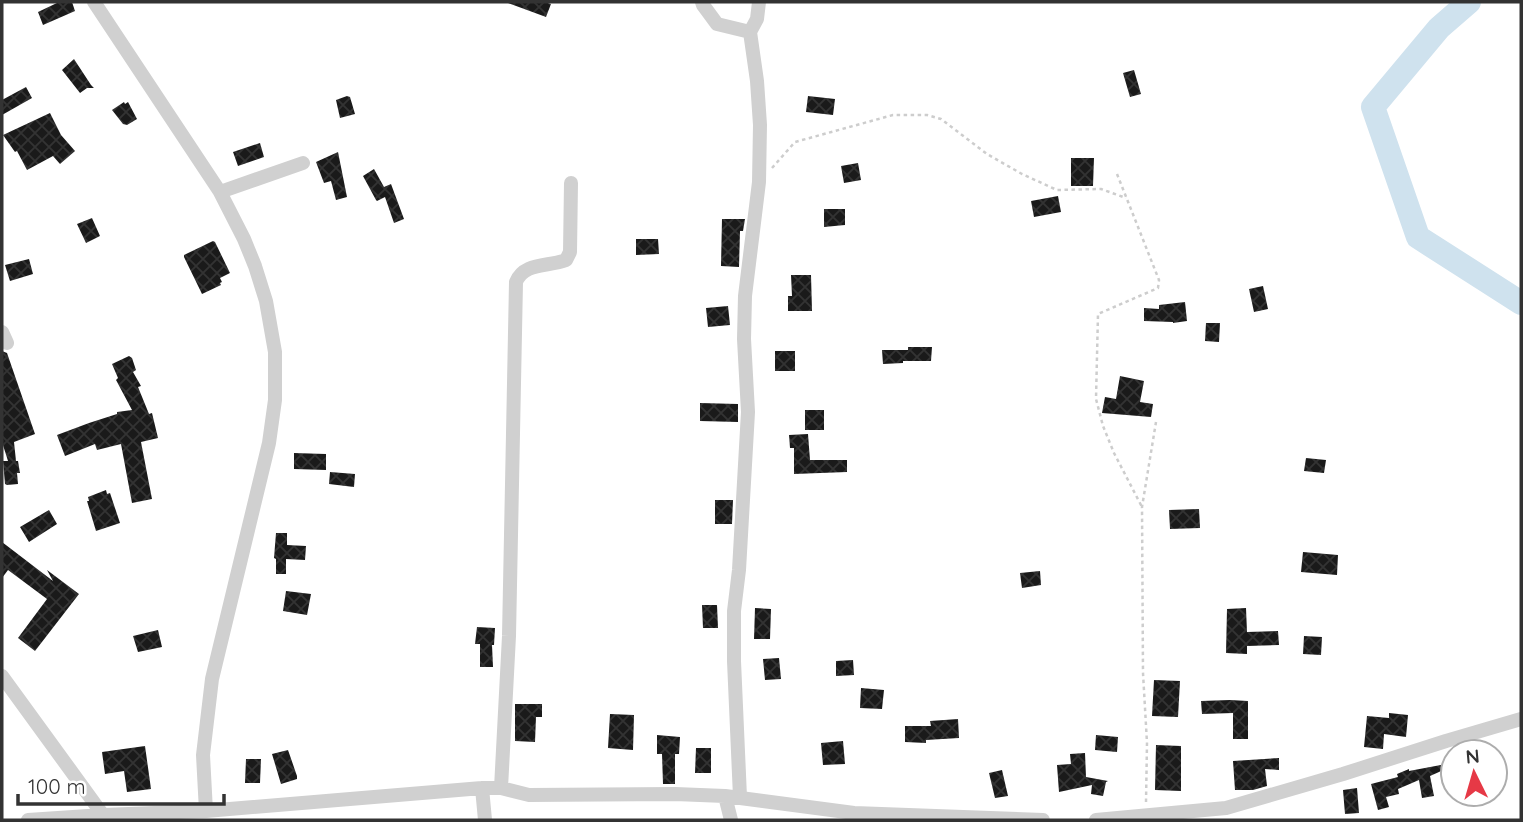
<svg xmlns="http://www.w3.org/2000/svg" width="1523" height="822" font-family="Quicksand,sans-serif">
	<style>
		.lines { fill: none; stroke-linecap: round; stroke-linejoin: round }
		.river { stroke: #cfe2ee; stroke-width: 24 }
		.building { fill: url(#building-cross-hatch) }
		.path { stroke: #cdcdcd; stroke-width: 2.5; stroke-dasharray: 3.5 3.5; stroke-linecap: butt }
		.minor { stroke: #d0d0d0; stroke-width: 14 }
	</style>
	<defs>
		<pattern id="building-cross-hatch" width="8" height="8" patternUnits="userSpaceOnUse" patternTransform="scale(1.75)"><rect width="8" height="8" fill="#1a1a1a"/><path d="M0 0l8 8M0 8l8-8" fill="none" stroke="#333"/></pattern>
	</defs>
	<rect width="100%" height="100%" fill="#fff"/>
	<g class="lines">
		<path class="river" d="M1469,2l-30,26 -66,79 45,130 103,66"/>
	</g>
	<path class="building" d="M59,2h13l3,9 -32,14 -5,-13z
		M508,2h37l6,2 -5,13 -38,-14z
		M74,59l17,26 3,3h-7l-7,5 -18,-23z
		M1134,70l7,24 -11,3 -7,-24z
		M26,87l6,11 -30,17v-15z
		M347,96l3,1 5,17 -15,4 -4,-18z
		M808,96l27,3 -2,16 -27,-3z
		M124,102l1,2 3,-2 9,17 -10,6 -4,-1 -11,-14z
		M50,113l11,22 14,16 -15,13 -7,-8 -26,14 -10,-19 -2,1 -12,-17z
		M260,143l4,14 -26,9 -5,-14z
		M338,152l9,45 -11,3 -5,-19 -7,2 -8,-21z
		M1071,158h23l-1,28h-22z
		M858,163l3,17 -17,3 -3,-17z
		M374,169l10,18 7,-3 13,35 -10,4 -9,-26 -8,4 -1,-1 -13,-24z
		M1058,196l3,16 -27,5 -3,-16z
		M824,209h21v16l-21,2z
		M92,218l8,18 -14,7 -9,-19z
		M722,219h23l-2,12h-3l-1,36 -18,-1z
		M636,239h22l1,15 -23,1z
		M213,241l2,1 15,31 -10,5 2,4 -2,1 1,2 -19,9 -18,-37v-2z
		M29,259l4,15 -23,7 -5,-16z
		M791,275h20l1,36h-24v-15h4z
		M1263,286l5,23 -14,3 -5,-23z
		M1185,302l2,19 -14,2v-1l-29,-1v-13l15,1v-4z
		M728,306l2,19 -22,2 -2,-19z
		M1206,323h14l-1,19 -14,-1z
		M908,347h24l-1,14h-28v2l-20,1 -1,-14h26z
		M2,351l5,2 28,81 -21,8 2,19h2l2,12h-3l1,11 -11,1 -2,-1 -2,-23h5l-6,-19z
		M775,351h20v20h-20z
		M129,356l3,2 4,12 -3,2 8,14 -3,1 11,27 3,-1 6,25 -17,4 11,57 -20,4 -11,-59 -24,6 -2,-6 -30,12 -8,-21 32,-12 28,-9v-2l15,-2 -16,-30 2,-2 -6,-14z
		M1120,376l24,5 -4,21 13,2 -2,13 -49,-4 3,-16 11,2z
		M700,403l38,1v18l-38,-1z
		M805,410h19v20h-19z
		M808,434l2,26h37v12l-53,2v-26h-4l-1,-13z
		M294,453l32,1v16l-32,-1z
		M1306,458l20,2 -2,13 -20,-2z
		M330,472l25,2 -1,13 -25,-3z
		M106,490l1,4 3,-1 10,30 -24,8 -9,-30h2l-1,-4z
		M715,500h18l-1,24h-17z
		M1199,509l1,19 -30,1 -1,-19z
		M49,510l8,14 -28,18 -9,-15z
		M276,533h11v12l19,1 -1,14 -19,-1v15h-10v-15l-2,-1z
		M2,542l51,39 -6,-11 32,24 -44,57 -17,-13 29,-39 -39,-29 -6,8z
		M1303,552l35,3 -1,20 -36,-3z
		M1040,571l1,14 -19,3 -2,-15z
		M286,591l25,3 -4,21 -24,-4z
		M702,605h15l1,23h-15z
		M755,608l16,1 -1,30h-16z
		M1246,608l1,24 31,-1 1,14 -32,1v8l-21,-1 1,-44z
		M477,627l18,1 -1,17h-2l1,22h-13v-23h-5z
		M158,630l4,17 -24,5 -5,-16z
		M1304,636l18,1 -1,18 -18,-1z
		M779,658l2,21 -16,1 -2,-21z
		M853,660l1,15 -18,1v-15z
		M1154,680l26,1 -2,36 -26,-1z
		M861,688l23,2 -2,19 -22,-1z
		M1230,700l18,1v38h-15v-26l-31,1 -1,-13z
		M515,704h27v13h-6l-1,25 -20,-1z
		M1389,713l19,2 -2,22 -22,-3 -1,15 -19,-2 3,-31 22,2z
		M610,714l24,1 -1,35 -25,-2z
		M958,719l1,19 -33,2v3l-21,-1v-16h26l-1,-5z
		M657,735l23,2 -1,17h-4v30h-12l-1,-30h-5z
		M1096,735l22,2 -1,15 -22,-2z
		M843,741l2,23 -22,1 -2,-22z
		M1156,745l25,1v45l-26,-1z
		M145,746l6,43 -24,3 -3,-21 -19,3 -3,-22z
		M696,748h15v25h-16z
		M288,750l9,26v3l-16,5 -9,-30z
		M1085,753l1,24 22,4 -2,1 -3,14 -12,-2 1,-9 -33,7 -2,-27 14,-1 -1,-10z
		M1279,758v12l-14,-1 2,17 -14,4h-18l-2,-29z
		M246,759h15l-1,24h-15z
		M1446,764l2,4 -18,8 4,20 -12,2 -3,-18 -21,9 1,5 -13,3 3,10 -11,3 -7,-26 27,-7 -1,-3 12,-5v2z
		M1002,770l6,26 -13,2 -6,-25z
		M1357,788l2,25 -14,1 -2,-24z"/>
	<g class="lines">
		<path class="path" d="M772,168l23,-26 98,-27h34l14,4 46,35 35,20 35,16 44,-1 25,9
			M1117,174l42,106 -1,8 -60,26 -2,85 7,27 11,27 28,54
			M1146,802l1,-59 -4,-70 -1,-166 14,-85"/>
		<path class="minor" d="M94,2l126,190 24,47 11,27 11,35 9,51v48l-6,43 -57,236 -9,76 3,56
			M702,2l1,3 14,19 33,8 7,49 3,44 -1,57 -14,114 -1,43 4,73 -9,158 -5,41v50l6,136
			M750,32l7,-13 2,-17
			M220,192l83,-29
			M2,332l5,11
			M2,676l101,139
			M482,788l3,32
			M501,788l8,-152 7,-354c8,-20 32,-15 50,-22l4,-8 1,-69
			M725,796l6,24
			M28,820l75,-5 103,-4 276,-23h19l28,7 146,-1 50,2 129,17 189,7
			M1096,820l130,-12 117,-34 103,-33 75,-22"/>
	</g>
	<rect width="1523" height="822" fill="none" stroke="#333333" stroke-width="7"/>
	<g transform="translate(1474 773) rotate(355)"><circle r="33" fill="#ffffff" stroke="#adadad" stroke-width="2"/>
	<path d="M0-5L12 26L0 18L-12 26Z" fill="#e63946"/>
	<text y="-10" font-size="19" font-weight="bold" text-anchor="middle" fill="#333333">N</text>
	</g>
	<path d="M18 794v10h206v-10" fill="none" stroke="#333333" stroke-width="3.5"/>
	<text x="28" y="794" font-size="21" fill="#333333" stroke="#ffffff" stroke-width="5" paint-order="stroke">100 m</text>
</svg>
